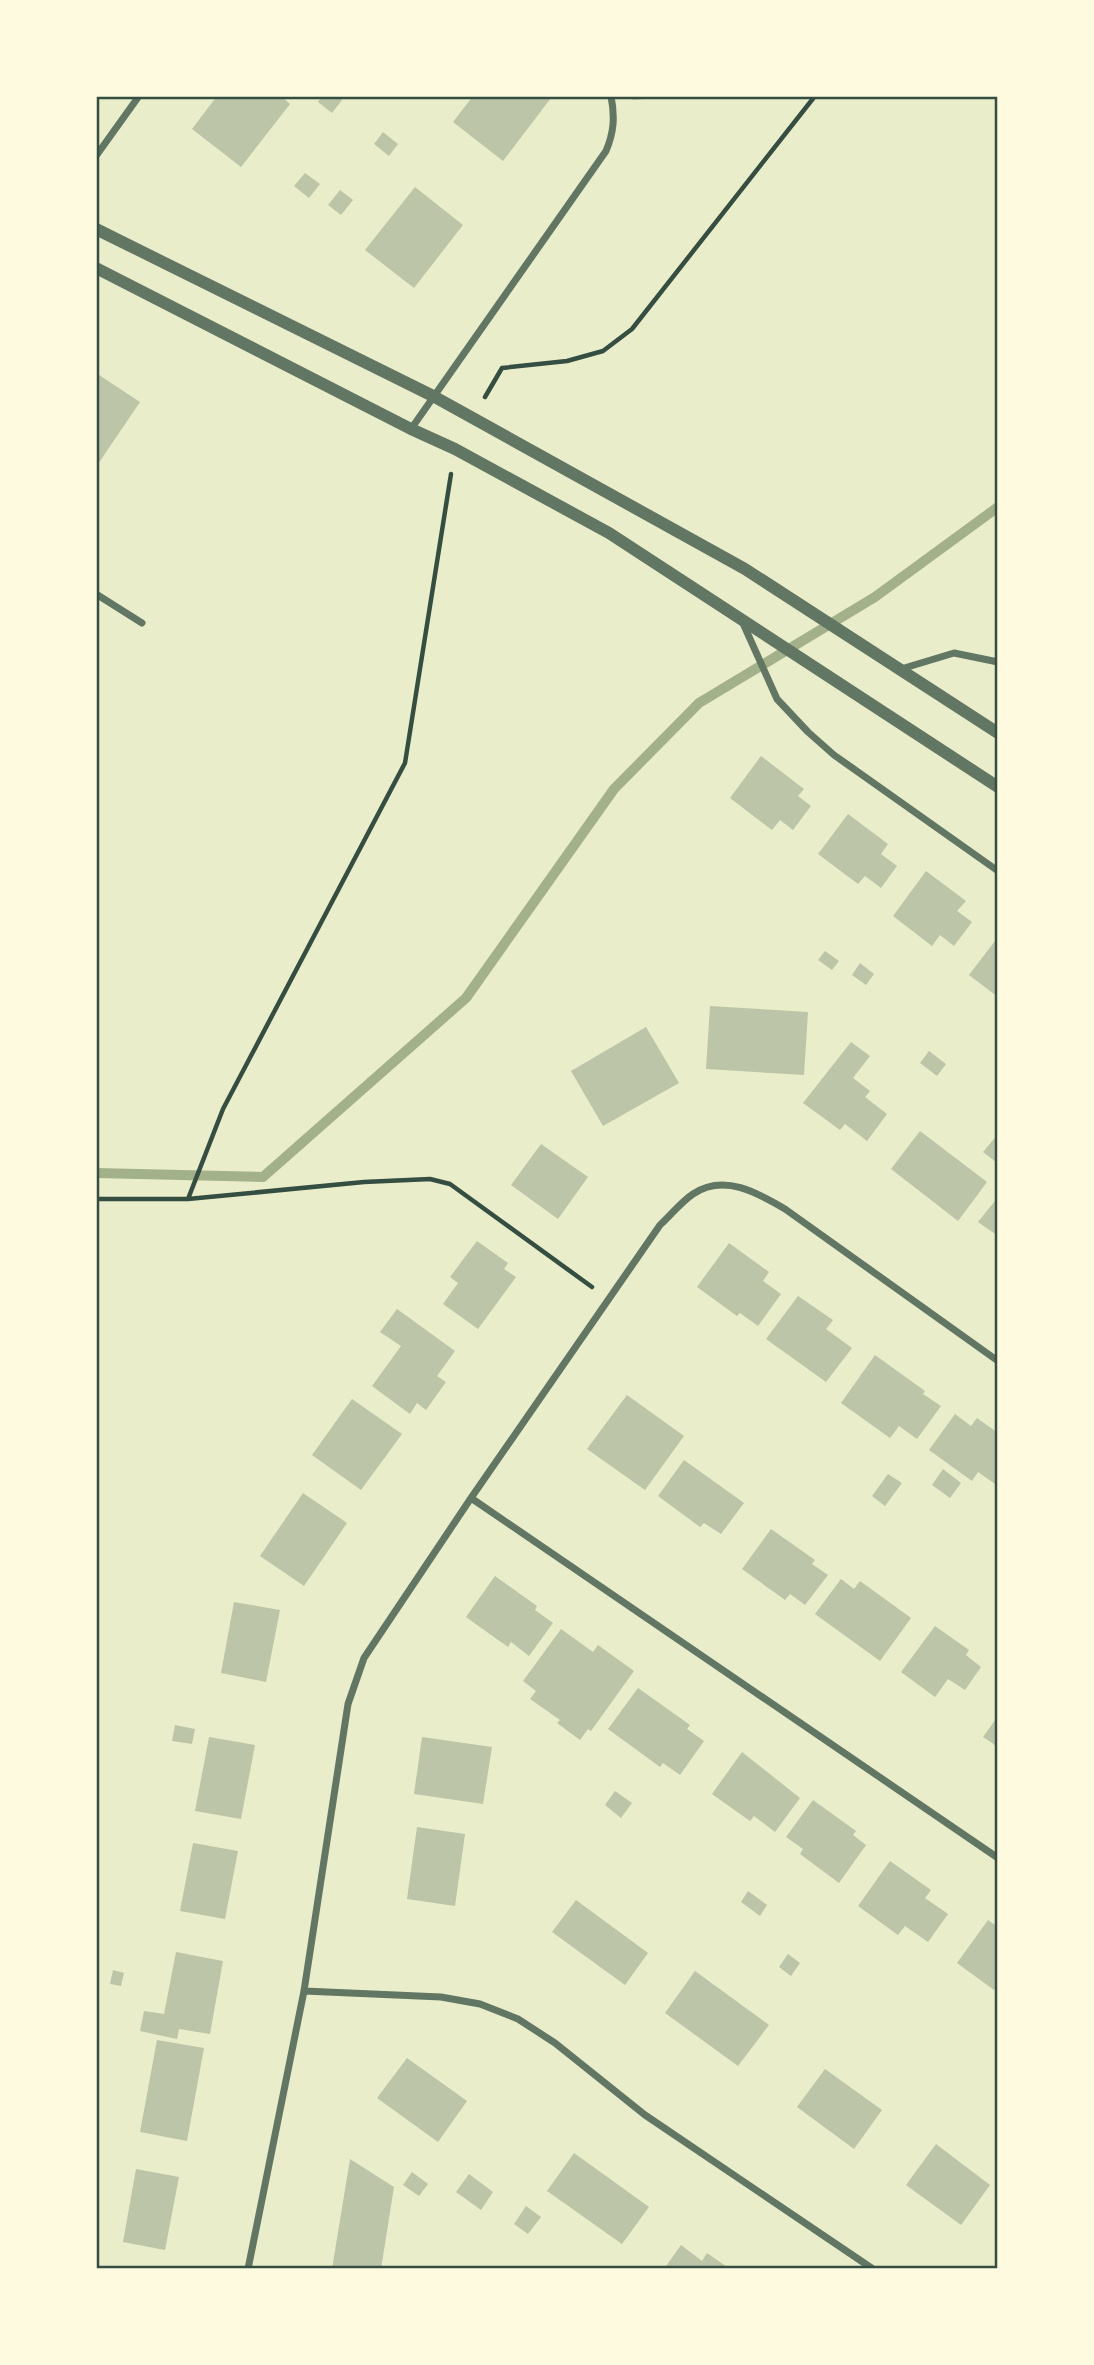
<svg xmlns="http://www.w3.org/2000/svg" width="1094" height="2365" font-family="'Roboto Serif',serif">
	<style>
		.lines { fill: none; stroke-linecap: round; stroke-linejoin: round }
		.stream { stroke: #a3b18a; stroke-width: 10 }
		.building { fill: #bcc5a7 }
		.path { stroke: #344e41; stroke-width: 4.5 }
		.minor { stroke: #617663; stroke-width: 7 }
		.tertiary { stroke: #617663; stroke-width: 12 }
		.neatline { fill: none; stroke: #344e41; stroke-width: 2.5 }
	</style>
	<rect width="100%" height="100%" fill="#e9edc9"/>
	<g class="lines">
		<path class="stream" d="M96,1173l167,4 203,-179 148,-209 85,-86 176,-106 123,-90"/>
	</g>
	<path class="building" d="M217,96h64l9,8 -49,63 -49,-38z
		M322,96h16l4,4 -10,13 -14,-11z
		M473,96h76l2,2 -48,63 -50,-39z
		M383,132l15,12 -9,12 -15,-12z
		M305,173l15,11 -11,14 -15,-12z
		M415,187l48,38 -49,63 -49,-38z
		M340,190l13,10 -12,15 -13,-10z
		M96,373l44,29 -44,65z
		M761,756l43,33 -6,7 13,10 -18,24 -13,-10 -8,10 -42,-32z
		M848,814l40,30 -7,10 16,12 -16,22 -16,-12 -7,8 -40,-30z
		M926,871l40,30 -9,10 15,11 -18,24 -14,-11 -8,11 -39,-30z
		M998,937v60l-29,-22z
		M825,951l14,10 -7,9 -14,-10z
		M860,963l14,11 -8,11 -14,-10z
		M710,1006l98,6 -4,63 -98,-6z
		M646,1027l33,56 -76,43 -32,-55z
		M851,1042l19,14 -17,22 17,13 -5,6 22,17 -20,27 -22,-17 -5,6 -37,-27z
		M929,1051l17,13 -9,12 -17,-13z
		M920,1131l67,51 -29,39 -67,-52z
		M998,1134v25l-2,3 -13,-10z
		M541,1144l47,33 -30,42 -47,-34z
		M998,1197v39l-20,-14z
		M477,1241l31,22 -4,6 12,8 -38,52 -35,-25 15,-21 -8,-6z
		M729,1243l40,29 -6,9 18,13 -23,32 -18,-13 -3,3 -40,-29z
		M798,1296l35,24 -7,9 26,19 -26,34 -60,-43z
		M397,1309l58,42 -18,25 9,6 -20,28 -9,-7 -7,11 -38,-28 29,-40 -21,-14z
		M875,1355l50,36 -2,3 18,12 -24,33 -18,-13 -9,12 -49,-35z
		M627,1395l57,41 -39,54 -58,-41z
		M352,1399l50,35 -41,56 -49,-35z
		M955,1414l16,12 6,-8 21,15v53l-20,-14 -6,9 -43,-31z
		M684,1460l60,43 -23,31 -17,-11 -4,4 -42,-31z
		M943,1469l18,14 -11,15 -18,-13z
		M888,1474l14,9 -17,23 -13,-10z
		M303,1493l44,30 -43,63 -44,-30z
		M771,1529l44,31 -3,4 16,11 -23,30 -15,-11 -5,6 -43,-31z
		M495,1576l42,30 -2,4 18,13 -24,33 -18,-14 -3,5 -42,-30z
		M841,1579l13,10 6,-8 51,37 -31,43 -65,-47z
		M234,1602l46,8 -14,72 -45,-9z
		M935,1626l34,24 -3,5 15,12 -16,23 -17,-11 -13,18 -34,-25z
		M561,1629l32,23 5,-7 36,26 -43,60 -3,-2 -8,11 -23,-17 3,-3 -30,-21 6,-8 -13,-10z
		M638,1688l52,37 -3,4 17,12 -24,34 -17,-12 -3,4 -52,-38z
		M998,1716v31l-15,-10z
		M175,1725l20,4 -3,15 -20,-3z
		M209,1737l46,8 -14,74 -46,-8z
		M422,1737l70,10 -9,57 -69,-10z
		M742,1752l58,46 -25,34 -21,-16 -4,5 -38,-27z
		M615,1791l17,12 -11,15 -16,-13z
		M813,1800l43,31 -3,4 13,10 -27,38 -39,-29 3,-5 -17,-12z
		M417,1827l48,7 -10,72 -48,-7z
		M193,1843l45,8 -13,68 -45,-8z
		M890,1861l41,29 -6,8 23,16 -20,28 -23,-16 -7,9 -40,-29z
		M748,1891l19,14 -7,11 -19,-14z
		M576,1900l72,53 -23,32 -73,-53z
		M988,1920l10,7v58l-4,5 -37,-27z
		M176,1952l47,9 -13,73 -31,-5 -2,10 -37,-8 4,-20 20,3z
		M788,1954l12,9 -9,13 -12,-9z
		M113,1970l11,3 -3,13 -11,-2z
		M695,1971l74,54 -31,41 -73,-53z
		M157,2040l47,8 -17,93 -47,-9z
		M407,2058l60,43 -29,41 -61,-44z
		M825,2069l57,41 -28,39 -57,-42z
		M936,2144l54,41 -29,40 -55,-40z
		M574,2153l75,54 -27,37 -75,-53z
		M350,2159l44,28 -13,82h-49z
		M136,2169l43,8 -14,73 -42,-8z
		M412,2172l16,12 -9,12 -16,-11z
		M469,2174l24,18 -12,18 -25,-18z
		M526,2206l15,11 -13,17 -14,-10z
		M681,2245l21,16 5,-8 23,16h-66z"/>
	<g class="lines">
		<path class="path" d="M633,97l48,-1
			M485,397l17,-29 65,-7 36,-10 29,-22 183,-233
			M96,1199h92l176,-17 66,-3 20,5 142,103
			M188,1199l35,-90 182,-346 46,-289"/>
		<path class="minor" d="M96,156l43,-60
			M411,429l195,-278c8,-19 9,-34 5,-55
			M96,594l46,29
			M742,621l35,78 31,33 26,23 164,116
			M901,669l53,-16 44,9
			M471,1498l527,360
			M304,1991l137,6 39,7 38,15 37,24 90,72 228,154
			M248,2269l56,-278 44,-287 16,-46 107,-160 189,-273c11,-10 21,-23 33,-31 31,-21 65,-1 92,15l213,152"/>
		<path class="tertiary" d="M96,229l337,167 312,173 253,164
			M96,268l315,161 44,20 154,84 389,254"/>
	</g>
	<rect width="1094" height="2365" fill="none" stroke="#fefae0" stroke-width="196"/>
	<rect x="98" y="98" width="898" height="2169" class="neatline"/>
</svg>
